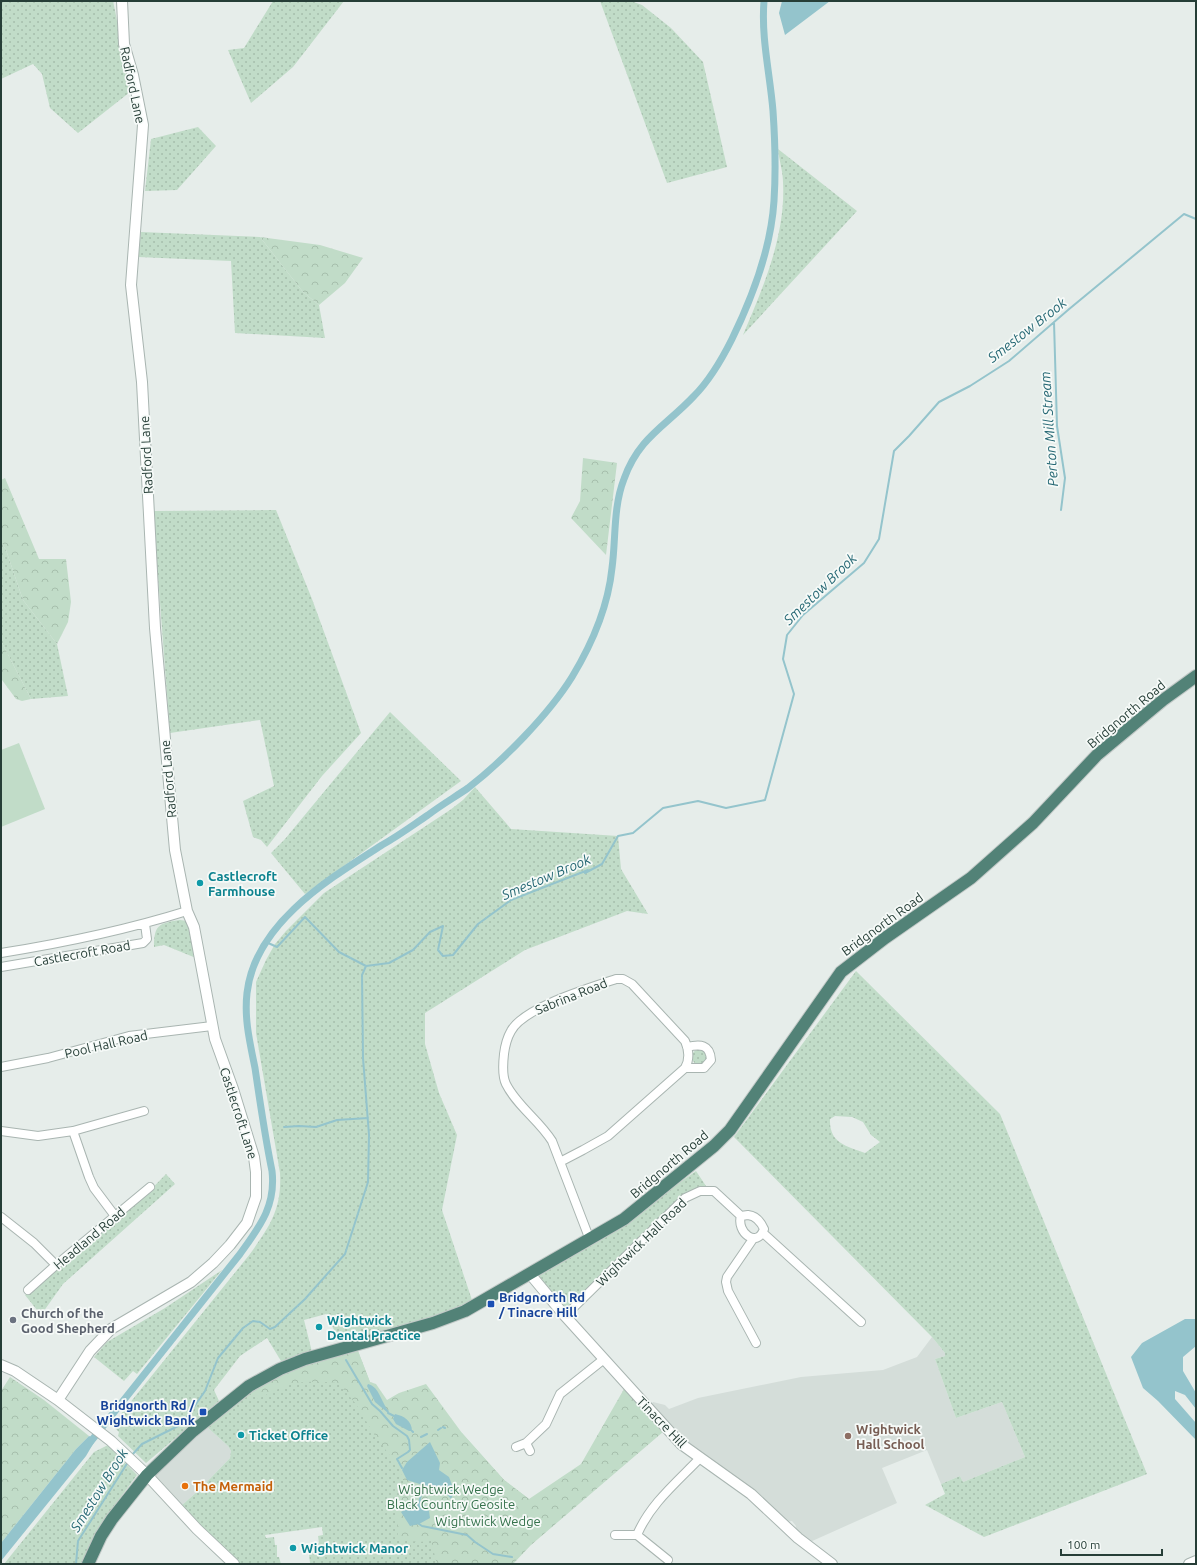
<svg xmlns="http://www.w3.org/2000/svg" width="1197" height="1565" font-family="Ubuntu,sans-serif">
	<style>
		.built { fill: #d4ddd9 }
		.grass { fill: url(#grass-dots); fill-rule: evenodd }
		.forest { fill: url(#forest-crowns) }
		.pitch { fill: #c1dcc8 }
		.water { fill: #94c4cc }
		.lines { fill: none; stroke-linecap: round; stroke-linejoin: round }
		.stream { stroke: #94c4cc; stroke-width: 2 }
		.canal { stroke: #94c4cc; stroke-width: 7 }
		.minor-casing { stroke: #a9b5b1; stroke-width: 10 }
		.tertiary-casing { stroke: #a9b5b1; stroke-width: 12 }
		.trunk-casing { stroke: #c2c9c7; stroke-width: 14 }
		.minor { stroke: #fff; stroke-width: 8 }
		.tertiary { stroke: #fff; stroke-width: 10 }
		.trunk { stroke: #528277; stroke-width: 12 }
		.culture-dot { fill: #0f9aa8; stroke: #f6faf8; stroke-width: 1.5 }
		.transit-dot { fill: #1a4fb4; stroke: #f6faf8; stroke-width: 1.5 }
		.worship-dot { fill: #6b7280; stroke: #f6faf8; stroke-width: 1.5 }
		.education-dot { fill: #8d6e63; stroke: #f6faf8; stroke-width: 1.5 }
		.food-dot { fill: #e8710a; stroke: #f6faf8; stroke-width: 1.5 }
		.labels { text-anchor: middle; stroke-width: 3.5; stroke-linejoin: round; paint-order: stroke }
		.street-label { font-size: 13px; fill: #263e37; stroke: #f6faf8 }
		.culture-label { font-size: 13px; font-weight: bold; fill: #0d838f; stroke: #f6faf8; text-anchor: start }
		.transit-label { font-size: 13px; font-weight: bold; fill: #164399; stroke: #f6faf8; text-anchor: start }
		.worship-label { font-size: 13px; font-weight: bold; fill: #5b616d; stroke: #f6faf8; text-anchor: start }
		.education-label { font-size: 13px; font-weight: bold; fill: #785e54; stroke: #f6faf8; text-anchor: start }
		.food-label { font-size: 13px; font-weight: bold; fill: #c56008; stroke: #f6faf8; text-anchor: start }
		.park-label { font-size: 13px; fill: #34714b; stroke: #f6faf8 }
		.water-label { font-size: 14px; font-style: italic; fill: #266874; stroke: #f6faf8 }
	</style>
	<defs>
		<pattern id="grass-dots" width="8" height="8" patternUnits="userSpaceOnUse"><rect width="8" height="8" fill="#c1dcc8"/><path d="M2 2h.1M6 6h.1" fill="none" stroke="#a6beac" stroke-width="1.8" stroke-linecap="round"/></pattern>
		<pattern id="forest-crowns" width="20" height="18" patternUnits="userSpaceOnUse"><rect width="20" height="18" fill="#c1dcc8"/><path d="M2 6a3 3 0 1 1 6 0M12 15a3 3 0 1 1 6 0" fill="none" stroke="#a6beac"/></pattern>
	</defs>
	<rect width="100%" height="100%" fill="#e6edea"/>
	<path class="built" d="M932,1337l13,16v3l-10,3 21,59 46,-16 23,55 -62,25 -3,-6 -19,8 -14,-34 -45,18 15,35 -87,39 -15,-12 1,-4 -4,-5 -6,1 -105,-82 -3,-11 -6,2 -22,-25 3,-4 12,3 4,4 29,-11 103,-21 82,-7 34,-13z
		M206,1426l22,20 3,5 -1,7 -31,32 -18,16 -26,-30z"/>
	<path class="grass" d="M1,1h112c7,30 9,61 17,91l-52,41 -28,-25 -8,-34 -9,-10 -32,15z
		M273,1h71l-51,66 -42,36 -23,-53 16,-2z
		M600,1h31l11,4 29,23 32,34 24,105 -60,16z
		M198,127l18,19 -39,44 -32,1 6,-52z
		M778,149l79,62 -114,124c20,-47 43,-100 40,-153 0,-11 -4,-22 -5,-33z
		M141,232l119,5 43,55 16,13 6,33 -90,-5 -4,-72 -93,-4z
		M276,510l36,89 49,134 -39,43 -55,71 -6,-7 -8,-3 -10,-36 31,-15 -14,-66 -90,13 -17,-222z
		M1,542l5,8 17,50 34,44 11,52 -37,3 -30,-58z
		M390,712l71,69 -156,113 -34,-41 14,-14z
		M475,787l36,42 107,7 3,33 27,45 -21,-3 -102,39 -100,63v31l14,49 18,42 -15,75 30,90c-37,23 -89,33 -131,44l-15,-30 -22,6 8,32 -31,9 -14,-23 -27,18 -26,34 5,11 -73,62 -28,-27 1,-4 -7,-7 138,-171c20,-28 32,-45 30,-81l-24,-140v-51l10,-22 9,-16 11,-13 38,-38 126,-83 13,-10z
		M180,920l7,1 6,14 3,23 -32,-13 -10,2c0,-22 5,-24 26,-27z
		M856,971l144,143 147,360 -163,63 -59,-32 20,-11 -4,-10 19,-8 3,6 62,-25 -23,-55 -46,16 -21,-59 10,-3v-3l-13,-16 -198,-200zM835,1116l17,1 11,5 8,13 9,7 -15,11c-19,-7 -36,-10 -35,-34z
		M692 1057a8 8 0 1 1 16 0a8 8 0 1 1-16 0Z
		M696,1171l10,15 -24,11 -118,114 -26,-32 2,-4 66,-38 39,-30z
		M166,1174l9,10 -112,100 -22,31 -16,-20c47,-38 100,-77 141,-121z
		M222,1270l-85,104 -4,-3 -9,10 -30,-24 13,-15 58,-34z
		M358,1351l12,31 17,21 75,30 42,47 25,19 -30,65h-195l6,-1 -2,-18 11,-2 -1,-7 5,-1 -1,-8 -57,8 1,3 8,-1 1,8h2v12h2l2,7h-43l-57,-58 18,-16 31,-32 1,-7 -3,-5 -22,-20 47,-35 29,-17z
		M108,1445l29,30 -28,38 -27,51h-78l90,-112z"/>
	<path class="forest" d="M260,237l60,8 43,13 -18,25 -26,22 -16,-13z
		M583,458l34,5 -11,92 -35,-37 9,-17z
		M5,478l34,81h27l5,43 -3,20 -11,22 -34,-44 -17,-50 -5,-8v-62z
		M1,641l30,58 -9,2 -6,-2 -14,-19z
		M358,1351l12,31 6,2 11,16 12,-7 27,-9 36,49 42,47 25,19 52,-35 43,-75 39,43 -132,113 -18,19h-76l-6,-23 -13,1 -20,-3 -1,-22 7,-35 -6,-16 -23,-30 -19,-32 -18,-21c-37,-3 -47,-2 -80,16l-5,-8 29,-17 39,-14z
		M10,1377l34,23 45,36 -13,13 -75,94v-152z"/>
	<path class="pitch" d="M19,743l26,66 -44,18v-77z"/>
	<path class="water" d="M782,1h48l-45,34 -6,-22z
		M1185,1319h11v27l-13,11v14l13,22v16l-11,-14 -10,-4v8l21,24v17l-38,-39 -15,-13 -12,-31 11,-14z
		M368,1384c12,3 13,19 21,27l-1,2 -13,-11 -8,-16z
		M395,1414c9,2 17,7 17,17h-3l-13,-7 -3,-5z
		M89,1436l7,3 -10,17 -85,105v-18l75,-94z
		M430,1442l10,21 -1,7 10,7c3,8 6,15 2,22l-6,-7 -38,-12 -5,-10 5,-8z
		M415,1503l10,2 4,6 1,7 -11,6 -9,2 -9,-14z"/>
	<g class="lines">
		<path class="stream" d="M1054,322l3,104 8,52 -4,32
			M266,942l11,5 28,-30 34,35 27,14
			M284,1127l15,-1 17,1 21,-7 31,-2
			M346,1360l26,44 8,7 13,15 14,10 2,4 1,10 -2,2 -11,7 5,9
			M388,1413l6,3
			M443,1427l2,1
			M438,1430l3,-2
			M412,1431l1,1
			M421,1437l6,-3
			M131,1456l11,-12 40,-20 23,-33 13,-33 25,-30 10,-7 7,1 10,7 5,-2 30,-28 40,-45 23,-72 1,-47 -6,-77 -1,-83 4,-9 23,-3 24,-13 17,-18 13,-6 -5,24 5,6 10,-1 25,-31 33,-24 77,-30 -3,3 17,-9 16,-28 15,-3 30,-25 35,-7 28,7 39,-8 29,-106 -11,-35 4,-24 16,-20 61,-52 15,-24 15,-88 15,-15 30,-34 31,-16 39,-25 59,-51 116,-96 12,5
			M419,1504l4,-19
			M419,1524l3,2 45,9 8,7 18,12 19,3
			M76,1564l2,-23 50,-79"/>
		<path class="canal" d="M88,1445l152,-191c20,-28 36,-48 32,-83 -7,-34 -12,-69 -17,-103 -5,-25 -11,-49 -8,-75 8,-70 82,-114 135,-148 16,-9 31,-20 46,-30 13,-10 27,-18 40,-27 35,-27 81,-74 104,-111 20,-33 36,-70 40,-109 4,-29 1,-61 12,-89 15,-42 42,-53 70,-83 16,-16 28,-37 38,-57 21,-43 39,-91 42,-138 2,-30 1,-61 -1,-90 -3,-37 -12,-73 -9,-110"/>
		<defs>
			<path id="minor" d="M1,953c63,-10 125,-23 186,-42
				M1,967l142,-24 4,-4 -2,-15
				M1,1067l47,-9 81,-22 83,-10
				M685,1068h19l7,-8c-1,-16 -11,-16 -24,-13
				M1,1131l37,5 35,-5 71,-20
				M73,1131l16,46 5,11 21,28
				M560,1162l23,-12 25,-14 77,-68c5,-9 4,-18 0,-27l-53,-57 -9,-5h-7c-26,9 -92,28 -105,52 -4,7 -6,15 -7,23 -1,9 -2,22 2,30 11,22 33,36 46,57l38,99
				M748,1215c8,1 13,7 16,14 -7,20 -28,3 -23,-13z
				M1,1217l33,26 22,22
				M763,1233l98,89
				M753,1239l-26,38 -1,5 2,9 28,52
				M28,1290l28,-25 94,-78
				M565,1316l120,-118 15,-7h14l27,25
				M526,1443l4,8
				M516,1447l10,-4 20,-19 14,-30 44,-35
				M615,1535h22l31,25
				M637,1535c13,-31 40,-53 63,-77"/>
			<path id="tertiary" d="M530,1274l35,42 116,128 70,50 47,44 34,26
				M1,1365l14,6 43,29 53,41 36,34 50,54 37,35
				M58,1400l32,-49 21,-22 80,-47 22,-19 17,-18 17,-22 9,-26v-25l-2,-15 -21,-68 -18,-50 -21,-112 -7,-16 -12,-61 -20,-222 -13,-246 -11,-97 12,-160 -10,-50 -9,-31 -2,-43
				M1189,1564l7,-3"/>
			<path id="trunk" d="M88,1564l13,-28 11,-17 35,-44 46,-44 56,-45 31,-17 25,-10 128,-36 32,-12 159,-92 90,-73 16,-16 111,-158 44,-34 86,-60 62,-55 64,-68 66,-55 33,-24"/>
		</defs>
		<use href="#minor" class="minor-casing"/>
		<use href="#tertiary" class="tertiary-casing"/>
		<use href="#trunk" class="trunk-casing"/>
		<use href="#minor" class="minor"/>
		<use href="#tertiary" class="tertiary"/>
		<use href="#trunk" class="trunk"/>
	</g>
	<g class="culture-dot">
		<circle cx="200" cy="883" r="4"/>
		<circle cx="319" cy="1327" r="4"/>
		<circle cx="241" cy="1435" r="4"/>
		<circle cx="293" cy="1548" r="4"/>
	</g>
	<g class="transit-dot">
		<rect x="487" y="1300" width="8" height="8" rx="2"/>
		<rect x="199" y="1408" width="8" height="8" rx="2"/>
	</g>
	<circle class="worship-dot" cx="13" cy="1320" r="4"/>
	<circle class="education-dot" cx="848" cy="1436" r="4"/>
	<circle class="food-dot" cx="185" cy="1486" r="4"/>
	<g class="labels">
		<g class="street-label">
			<text transform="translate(133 85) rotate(78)" y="5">Radford Lane</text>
			<text transform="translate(146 455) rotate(-93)" y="5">Radford Lane</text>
			<text transform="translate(1126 714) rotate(-40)" y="5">Bridgnorth Road</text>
			<text transform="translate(168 779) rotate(-95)" y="5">Radford Lane</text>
			<text transform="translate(882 924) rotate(-36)" y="5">Bridgnorth Road</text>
			<text transform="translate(82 953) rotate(-10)" y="5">Castlecroft Road</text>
			<text transform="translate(571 996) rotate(-22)" y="5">Sabrina Road</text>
			<text transform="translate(106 1044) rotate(-13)" y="5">Pool Hall Road</text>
			<text transform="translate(239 1113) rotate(72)" y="5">Castlecroft Lane</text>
			<text transform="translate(669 1164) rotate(-40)" y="5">Bridgnorth Road</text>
			<text transform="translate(89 1238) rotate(-40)" y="5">Headland Road</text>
			<text transform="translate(641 1242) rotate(-44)" y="5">Wightwick Hall Road</text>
			<text transform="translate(662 1422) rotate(46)" y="5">Tinacre Hill</text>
		</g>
		<g class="culture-label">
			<text x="208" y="881">Castlecroft<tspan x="208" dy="15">Farmhouse</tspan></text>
			<text x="327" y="1325">Wightwick<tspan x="327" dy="15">Dental Practice</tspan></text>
			<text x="249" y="1440">Ticket Office</text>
			<text x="301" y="1553">Wightwick Manor</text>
		</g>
		<g class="transit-label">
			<text x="499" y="1302">Bridgnorth Rd<tspan x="499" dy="15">/ Tinacre Hill</tspan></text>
			<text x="195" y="1410" text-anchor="end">Bridgnorth Rd /<tspan x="195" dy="15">Wightwick Bank</tspan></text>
		</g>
		<g class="worship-label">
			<text x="21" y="1318">Church of the<tspan x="21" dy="15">Good Shepherd</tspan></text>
		</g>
		<g class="education-label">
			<text x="856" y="1434">Wightwick<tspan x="856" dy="15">Hall School</tspan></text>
		</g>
		<g class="food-label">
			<text x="193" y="1491">The Mermaid</text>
		</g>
		<g class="park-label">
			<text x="451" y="1494">Wightwick Wedge<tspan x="451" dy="15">Black Country Geosite</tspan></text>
			<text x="488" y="1526">Wightwick Wedge</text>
		</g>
		<g class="water-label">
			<text transform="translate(1027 330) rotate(-38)" y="5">Smestow Brook</text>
			<text transform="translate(1049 429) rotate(-94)" y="5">Perton Mill Stream</text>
			<text transform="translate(820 589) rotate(-44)" y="5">Smestow Brook</text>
			<text transform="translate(546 877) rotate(-23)" y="5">Smestow Brook</text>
			<text transform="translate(99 1490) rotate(-58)" y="5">Smestow Brook</text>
		</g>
	</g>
	<rect width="1197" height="1565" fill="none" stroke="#263e37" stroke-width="4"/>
	<path d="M1061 1549v6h101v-6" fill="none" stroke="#263e37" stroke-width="2"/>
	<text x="1067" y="1549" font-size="12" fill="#263e37" stroke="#f6faf8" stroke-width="3" paint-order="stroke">100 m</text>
</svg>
